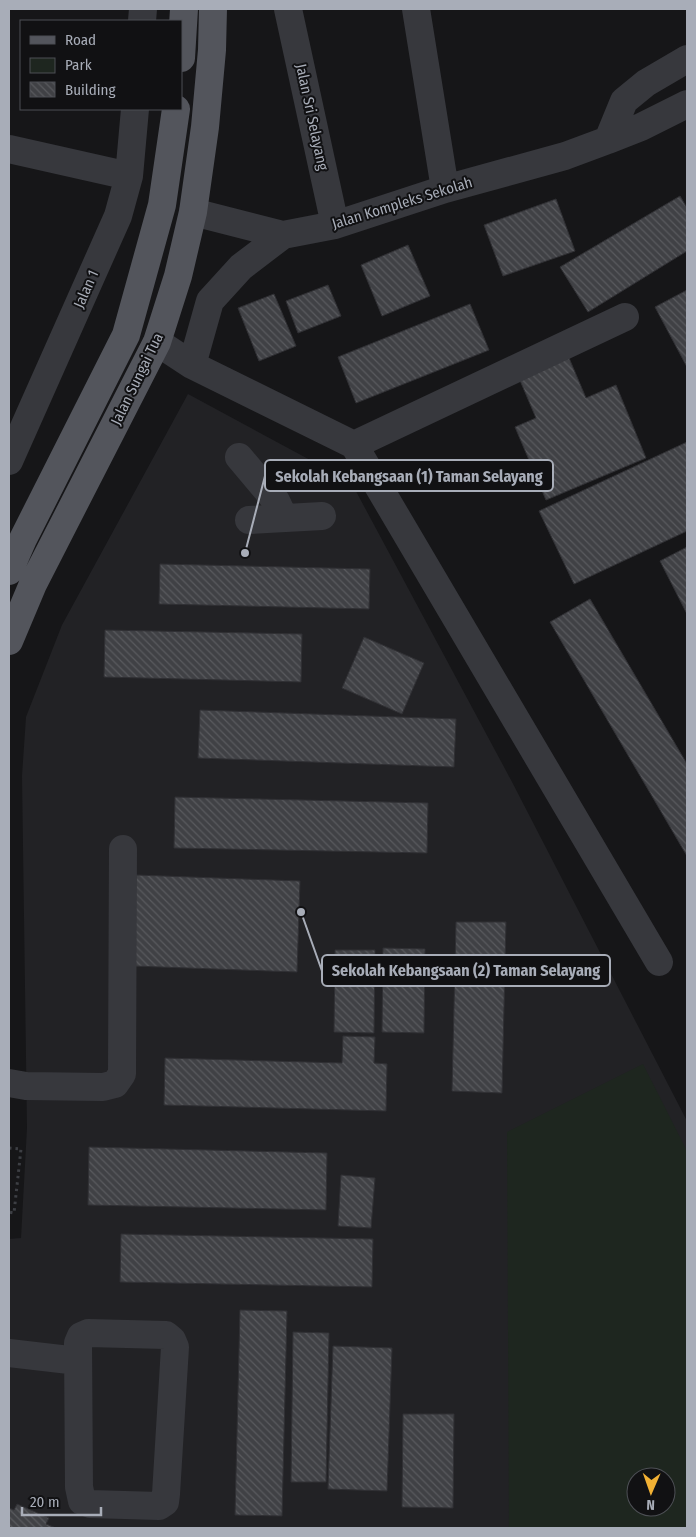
<svg xmlns="http://www.w3.org/2000/svg" width="696" height="1537" font-family="'Fira Sans Condensed',sans-serif">
	<style>
		.built { fill: #222225; fill-rule: evenodd }
		.green { fill: #1e261f; fill-rule: evenodd }
		.building { fill: url(#building-back-hatch); stroke: #303034 }
		.lines { fill: none; stroke-linecap: round; stroke-linejoin: round }
		.path { stroke: #3d3f44; stroke-width: 3; stroke-dasharray: 2.5 4; stroke-linecap: butt }
		.minor { stroke: #37383d; stroke-width: 28 }
		.major { stroke: #53555c; stroke-width: 28 }
		.labels { text-anchor: middle; stroke-width: 4; stroke-linejoin: round; paint-order: stroke }
		.street-label { font-size: 15px; fill: #a8adb8; stroke: #111113 }
		.leader { fill: none; stroke: #a8adb8; stroke-width: 2 }
		.callout-dot { fill: #a8adb8; stroke: #111113; stroke-width: 2 }
		.callout { fill: #111113; stroke: #a8adb8; stroke-width: 2 }
		.callout-label { font-size: 16px; text-anchor: middle; font-weight: bold; fill: #a8adb8 }
	</style>
	<defs>
		<pattern id="building-back-hatch" width="6" height="6" patternUnits="userSpaceOnUse" patternTransform="scale(1.25)"><rect width="6" height="6" fill="#404145"/><path d="M-1 5l2 2M0 0l6 6M5-1l2 2" fill="none" stroke="#595a5e"/></pattern>
	</defs>
	<rect width="100%" height="100%" fill="#161618"/>
	<path class="built" d="M188,394l163,88 160,298 176,341v407h-678v-289l12,-1 6,-110 -5,-352 4,-59 36,-92zM636,1477h30v30h-30z"/>
	<path class="green" d="M643,1064l44,87v377h-178l-2,-396zM636,1477h30v30h-30z"/>
	<path class="building" d="M680,196l7,12v43l-99,61 -28,-45z
		M556,199l19,52 -72,25 -19,-51z
		M408,245l22,51 -48,20 -21,-51z
		M328,285l13,31 -43,17 -12,-32z
		M687,290v77l-32,-60z
		M274,294l22,52 -37,15 -21,-53z
		M470,304l19,46 -133,53 -18,-46z
		M569,358l17,40 30,-13 30,73 -100,42 -31,-73 21,-9 -17,-40z
		M687,442v89l-113,53 -35,-73z
		M687,547v67l-27,-53z
		M160,564l210,5 -1,40 -210,-5z
		M590,599l97,165v92l-137,-234z
		M105,630l197,4 -1,48 -197,-5z
		M364,637l60,26 -22,51 -60,-26z
		M200,710l256,9 -2,48 -256,-9z
		M175,797l253,6 -1,50 -253,-5z
		M136,875l164,6 -3,91 -164,-6z
		M456,922h50l-4,171 -50,-2z
		M383,948l42,1 -1,84 -42,-1z
		M335,950h40l-1,83 -40,-1z
		M343,1036l32,1 -1,26 13,1 -1,47 -222,-6 1,-47 177,5z
		M89,1147l238,6 -1,57 -238,-5z
		M341,1175l34,3 -4,50 -33,-2z
		M121,1234l252,5 -1,48 -252,-5z
		M240,1310l47,1 -5,205 -47,-1z
		M293,1332l36,1 -3,149h-35z
		M333,1346l59,2 -5,143 -59,-2z
		M403,1414h51l-1,94 -51,-1z
		M17,1504l32,14 -3,6 10,4h-47v-20l5,2z"/>
	<g class="lines">
		<path class="path" d="M9,1148l12,1 -7,64 -5,-1"/>
		<path class="minor" d="M288,9l47,216
			M416,9l29,180
			M142,21l1,-12
			M687,59l-41,24 -22,18 -16,39 33,-13 46,-23
			M9,149l120,27
			M193,212l90,23 52,-10 110,-36 120,-33 43,-16
			M157,342l35,23 162,80
			M192,365l18,-64 31,-34 42,-32
			M354,445l305,517
			M354,445l271,-128
			M239,457l37,44 8,17
			M9,461l109,-245 11,-40 6,-67
			M249,520l73,-4
			M9,1083l17,3 77,1 12,-3 7,-10 1,-225
			M88,1333l78,2 6,5 3,7 -9,147 -1,8 -6,4 -69,-2 -8,-3 -3,-14 -1,-144 3,-7z
			M9,1353l69,8"/>
		<path class="major" d="M181,58l3,-49
			M9,571l14,-32 103,-204 36,-130 14,-96
			M9,641l24,-57 124,-242 21,-66 15,-64 12,-85 7,-77 1,-41"/>
	</g>
	<g class="labels">
		<g class="street-label">
			<text transform="translate(312 117) rotate(78)" y="5">Jalan Sri Selayang</text>
			<text transform="translate(402 203) rotate(-17)" y="5">Jalan Kompleks Sekolah</text>
			<text transform="translate(86 289) rotate(-66)" y="5">Jalan 1</text>
			<text transform="translate(137 379) rotate(-64)" y="5">Jalan Sungai Tua</text>
		</g>
	</g>
	<path class="leader" d="M245 553L265 476M301 912L322 971"/>
	<g class="callout-dot">
		<circle cx="245" cy="553" r="5"/>
		<circle cx="301" cy="912" r="5"/>
	</g>
	<g class="callout">
		<rect x="265" y="460" width="288" height="31" rx="5"/>
		<rect x="322" y="955" width="288" height="31" rx="5"/>
	</g>
	<g class="callout-label">
		<text x="409" y="482">Sekolah Kebangsaan (1) Taman Selayang</text>
		<text x="466" y="976">Sekolah Kebangsaan (2) Taman Selayang</text>
	</g>
	<rect width="696" height="1537" fill="none" stroke="#a8adb8" stroke-width="20"/>
	<rect x="20" y="20" width="162" height="90" fill="#111113" stroke="#4d4f55"/>
	<rect x="30" y="36" width="25" height="8" fill="#53555c" stroke="#4d4f55"/>
	<text x="65" y="45" font-size="15" fill="#a8adb8">Road</text>
	<rect x="30" y="58" width="25" height="15" fill="#1e261f" stroke="#4d4f55"/>
	<text x="65" y="70" font-size="15" fill="#a8adb8">Park</text>
	<rect x="30" y="82" width="25" height="15" fill="url(#building-back-hatch)" stroke="#4d4f55"/>
	<text x="65" y="95" font-size="15" fill="#a8adb8">Building</text>
	<g transform="translate(651 1492) rotate(182)"><circle r="24" fill="#111113" stroke="#4d4f55"/>
	<path d="M0-4L9 19L0 12L-9 19Z" fill="#f2b134"/>
	<text y="-8" font-size="14" font-weight="bold" text-anchor="middle" fill="#a8adb8">N</text>
	</g>
	<path d="M22 1507v8h79v-8" fill="none" stroke="#a8adb8" stroke-width="2.5"/>
	<text x="30" y="1507" font-size="15" fill="#a8adb8" stroke="#111113" stroke-width="4" paint-order="stroke">20 m</text>
</svg>
